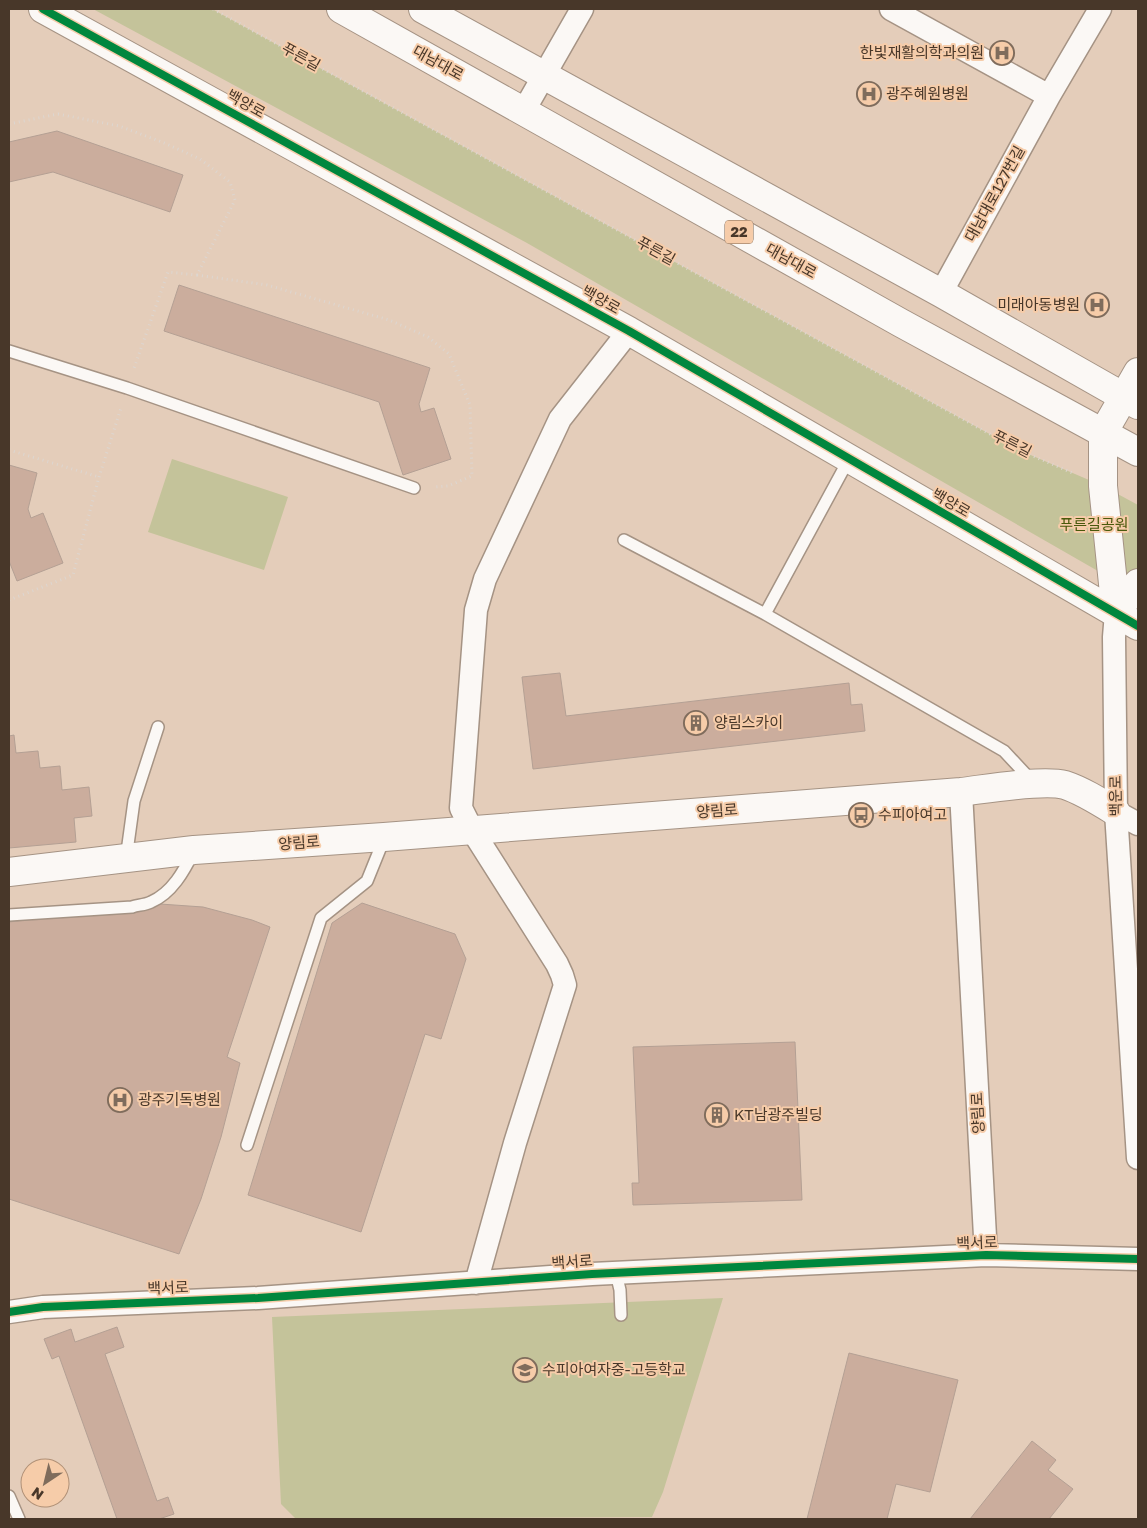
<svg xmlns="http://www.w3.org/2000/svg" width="1147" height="1528" font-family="'Golos Text','Noto Sans KR',sans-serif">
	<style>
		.green { fill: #c4c39a }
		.building { fill: #cbad9d; stroke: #b4a094 }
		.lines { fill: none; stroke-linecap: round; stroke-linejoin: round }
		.service-casing { stroke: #a59384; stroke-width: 14 }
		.minor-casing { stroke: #a59384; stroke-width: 25 }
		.tertiary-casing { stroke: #a59384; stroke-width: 30 }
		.secondary-casing { stroke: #a59384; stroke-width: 30 }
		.primary-casing { stroke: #a59384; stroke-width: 30 }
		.path { stroke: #ddd6d0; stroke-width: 3; stroke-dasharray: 1 4; stroke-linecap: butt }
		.service { stroke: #fbf8f5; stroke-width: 11 }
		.minor { stroke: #fbf8f5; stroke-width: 22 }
		.tertiary { stroke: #fbf8f5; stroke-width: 28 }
		.secondary { stroke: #fbf8f5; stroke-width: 28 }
		.primary { stroke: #fbf8f5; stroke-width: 28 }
		.cycleway-casing { stroke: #f6cca9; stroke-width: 11 }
		.cycleway { stroke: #00873e; stroke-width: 8 }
		.labels { text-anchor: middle; stroke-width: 4; stroke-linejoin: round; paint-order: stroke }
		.shield { fill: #f6cca9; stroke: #7c644f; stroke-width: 1 }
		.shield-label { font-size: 14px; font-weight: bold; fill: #483729 }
		.poi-label { font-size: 15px; fill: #483729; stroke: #f6cca9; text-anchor: start }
		.street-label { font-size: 15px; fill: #483729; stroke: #f6cca9 }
		.park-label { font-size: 15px; fill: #49590c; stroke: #f6cca9 }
	</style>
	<rect width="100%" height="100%" fill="#e4cdba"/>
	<path class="green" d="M93,9h119l807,441 84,36 35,19v89l-611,-351z
		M172,459l116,38 -24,73 -116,-38z
		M723,1298l-60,194 -11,25 -356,2 -15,-15 -9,-187z"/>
	<path class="building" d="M57,131l126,44 -13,37 -117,-40 -44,10v-40z
		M179,285l251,83 -11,36 2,8 13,-4 17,51 -48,16 -24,-73 -215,-71z
		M9,465l28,8 -9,36 3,9 12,-5 20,50 -46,18 -8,-20z
		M560,673l6,43 283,-33 2,22 11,-1 3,27 -332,38 -11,-92z
		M14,735l2,18 22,-2 2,17 20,-2 2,24 27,-3 3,29 -18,2 2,24 -67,6v-112z
		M362,903l93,31 11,25 -25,80 -16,-5 -64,198 -113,-37 84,-272z
		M160,904l43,3 49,13 18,7 -43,130 13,6 -19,74 -20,62 -22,55 -170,-55v-277z
		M795,1042l7,158 -169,5 -1,-22h7l-6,-136z
		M117,1327l7,20 -19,7 52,147 11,-4 6,17 -15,5h-42l-58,-163 -7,3 -8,-20 27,-10 4,13z
		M849,1353l109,27 -28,112 -34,-8 -9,35h-80z
		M1032,1441l24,19 -8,10 25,19 -24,30h-79z"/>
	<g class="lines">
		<defs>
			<path id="service" d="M9,351l118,37 287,100
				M624,540l141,74 239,137 28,30
				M765,614l84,-155
				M126,859l8,-58 24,-74
				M9,915l123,-8c6,-2 13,-2 19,-5 21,-9 33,-31 43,-51
				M247,1145l74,-227 46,-37 17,-42
				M616,1273l4,17 1,25
				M9,1496l10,23"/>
			<path id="minor" d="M891,9l158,87
				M523,112l59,-103
				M941,293l108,-197 51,-87
				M1116,613l-2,24 2,175 22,346
				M961,792l25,463
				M1116,812l22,12
				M476,1283l39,-140 50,-158 -3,-10 -5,-11 -85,-134 -11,-22 15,-198 9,-31 75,-160 69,-88
				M9,1312l34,-5 215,-9 334,-24 394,-19 152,4"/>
			<path id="tertiary" d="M43,9l586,322 509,295
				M1116,613l-13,-127v-53l35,-61
				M1116,613l22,-30"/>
			<path id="secondary" d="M9,872l185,-22 190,-13 577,-45c25,-3 82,-13 104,-7 18,6 35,17 51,27"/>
			<path id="primary" d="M341,9l560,314 237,129
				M423,9l518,284 197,112"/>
		</defs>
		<use href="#service" class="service-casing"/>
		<use href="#minor" class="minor-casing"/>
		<use href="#tertiary" class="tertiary-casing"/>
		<use href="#secondary" class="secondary-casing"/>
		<use href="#primary" class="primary-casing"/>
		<path class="path" d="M213,9l806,441 56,24
			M9,124l49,-10 61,12 43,16 38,17 30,23 5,18 -38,75 -29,-3 -35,99
			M197,275l70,10 122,35 39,17 21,17 21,51 2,71 -24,10 -15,1
			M9,450l90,27
			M9,600l64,-25 26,-98 22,-69"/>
		<use href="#service" class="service"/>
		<use href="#minor" class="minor"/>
		<use href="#tertiary" class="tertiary"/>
		<use href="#secondary" class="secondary"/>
		<use href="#primary" class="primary"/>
		<defs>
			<path id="cycleway" d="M43,9l586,322 509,295
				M9,1312l34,-5 215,-9 334,-24 394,-19 152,4"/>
		</defs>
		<use href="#cycleway" class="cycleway-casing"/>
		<use href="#cycleway" class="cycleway"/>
	</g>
	<defs>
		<symbol id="hospital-ring" viewBox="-11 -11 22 22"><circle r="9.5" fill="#f6cca9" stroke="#7f6c5c" stroke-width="1.5"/><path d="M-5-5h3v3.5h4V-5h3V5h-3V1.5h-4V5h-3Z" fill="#7f6c5c"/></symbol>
		<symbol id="building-ring" viewBox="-11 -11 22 22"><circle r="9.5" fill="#f6cca9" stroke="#7f6c5c" stroke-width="1.5"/><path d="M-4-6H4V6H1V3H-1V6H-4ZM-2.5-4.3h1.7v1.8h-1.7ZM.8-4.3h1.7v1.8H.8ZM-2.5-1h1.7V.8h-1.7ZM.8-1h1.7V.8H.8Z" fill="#7f6c5c"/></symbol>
		<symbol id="bus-ring" viewBox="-11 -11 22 22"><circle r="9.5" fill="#f6cca9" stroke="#7f6c5c" stroke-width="1.5"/><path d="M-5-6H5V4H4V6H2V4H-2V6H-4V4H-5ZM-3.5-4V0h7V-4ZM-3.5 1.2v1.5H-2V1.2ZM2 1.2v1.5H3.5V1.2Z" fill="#7f6c5c"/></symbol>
		<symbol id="school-ring" viewBox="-11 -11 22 22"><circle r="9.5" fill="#f6cca9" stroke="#7f6c5c" stroke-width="1.5"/><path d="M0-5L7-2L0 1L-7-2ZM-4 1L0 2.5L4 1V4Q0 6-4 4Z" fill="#7f6c5c"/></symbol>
	</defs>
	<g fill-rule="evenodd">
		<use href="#hospital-ring" x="988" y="39" width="28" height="28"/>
		<use href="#hospital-ring" x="855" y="80" width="28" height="28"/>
		<use href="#hospital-ring" x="1083" y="291" width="28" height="28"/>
		<use href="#building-ring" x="682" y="709" width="28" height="28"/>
		<use href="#bus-ring" x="847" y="801" width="28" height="28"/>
		<use href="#hospital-ring" x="106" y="1086" width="28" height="28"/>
		<use href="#building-ring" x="703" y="1101" width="28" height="28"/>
		<use href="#school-ring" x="511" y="1356" width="28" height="28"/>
	</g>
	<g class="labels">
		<rect class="shield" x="725" y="220.5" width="28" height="23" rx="4"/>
		<g class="shield-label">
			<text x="739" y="237">22</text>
		</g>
		<g class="poi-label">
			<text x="984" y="58" text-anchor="end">한빛재활의학과의원</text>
			<text x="886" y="99">광주혜원병원</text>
			<text x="1080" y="310" text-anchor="end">미래아동병원</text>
			<text x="714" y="728">양림스카이</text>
			<text x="878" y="820">수피아여고</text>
			<text x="138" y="1105">광주기독병원</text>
			<text x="734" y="1120">KT남광주빌딩</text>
			<text x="542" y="1375">수피아여자중-고등학교</text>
		</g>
		<g class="street-label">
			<text transform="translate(301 57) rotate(29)" y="5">푸른길</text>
			<text transform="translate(438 63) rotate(29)" y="5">대남대로</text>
			<text transform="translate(246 104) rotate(29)" y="5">백양로</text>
			<text transform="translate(995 194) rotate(-61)" y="5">대남대로127번길</text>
			<text transform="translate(656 251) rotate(29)" y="5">푸른길</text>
			<text transform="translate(791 261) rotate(29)" y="5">대남대로</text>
			<text transform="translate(601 300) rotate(29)" y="5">백양로</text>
			<text transform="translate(1012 444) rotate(27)" y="5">푸른길</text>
			<text transform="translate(951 503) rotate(30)" y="5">백양로</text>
			<text transform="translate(1116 796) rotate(-91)" y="5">백운로</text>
			<text transform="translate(717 811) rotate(-4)" y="5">양림로</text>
			<text transform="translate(299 843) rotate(-4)" y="5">양림로</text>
			<text transform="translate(978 1113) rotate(-93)" y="5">양림로</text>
			<text transform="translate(977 1243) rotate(-2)" y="5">백서로</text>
			<text transform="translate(572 1262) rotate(-4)" y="5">백서로</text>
			<text transform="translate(168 1288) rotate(-2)" y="5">백서로</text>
		</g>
		<g class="park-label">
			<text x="1094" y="530">푸른길공원</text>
		</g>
	</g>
	<rect width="1147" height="1528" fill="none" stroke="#483729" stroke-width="20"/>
	<g transform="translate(45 1483) rotate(215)"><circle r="24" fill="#f6cca9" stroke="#b09076"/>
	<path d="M0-4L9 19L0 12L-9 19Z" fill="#7f6c5c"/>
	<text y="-8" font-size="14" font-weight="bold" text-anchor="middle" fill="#483729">N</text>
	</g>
</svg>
